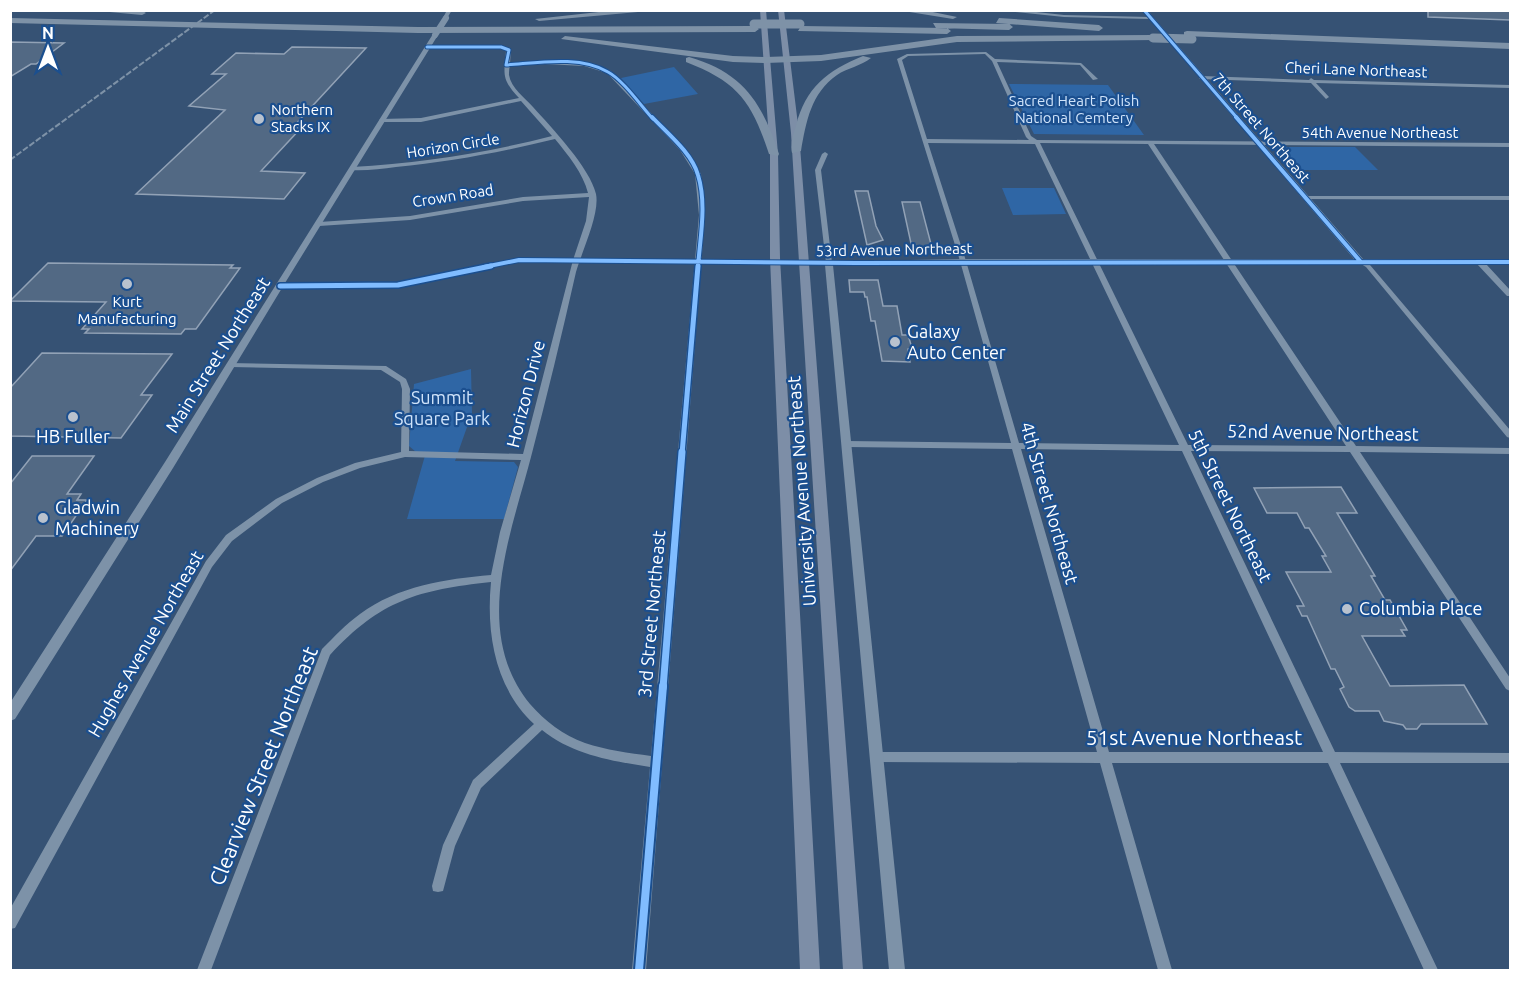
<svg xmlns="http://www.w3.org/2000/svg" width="1521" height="981" font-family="Ubuntu,sans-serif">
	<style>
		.green { fill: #2f66a5 }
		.building { fill: #526984; stroke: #92a2b6; stroke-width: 1.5 }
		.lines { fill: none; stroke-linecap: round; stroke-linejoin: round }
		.minor { fill: #7d92a8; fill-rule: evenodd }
		.tertiary { fill: #7d92a8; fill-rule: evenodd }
		.primary { fill: #7d8ea7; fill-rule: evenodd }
		.motorway { fill: #7e92a7; fill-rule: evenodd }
		.rail { stroke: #7e92a7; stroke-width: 2; stroke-dasharray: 6 2; stroke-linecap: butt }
		.tertiary-bridge { stroke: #7d92a8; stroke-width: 6 }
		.motorway-bridge { stroke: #7e92a7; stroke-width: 9 }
		.cycleway-far4-casing { stroke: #1b4f8f; stroke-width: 5 }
		.cycleway-far3-casing { stroke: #1b4f8f; stroke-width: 6 }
		.cycleway-far2-casing { stroke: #1b4f8f; stroke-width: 8 }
		.cycleway-far1-casing { stroke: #1b4f8f; stroke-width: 10 }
		.cycleway-casing { stroke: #1b4f8f; stroke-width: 12 }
		.cycleway-far4 { stroke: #80bcff; stroke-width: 3 }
		.cycleway-far3 { stroke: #80bcff; stroke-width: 4 }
		.cycleway-far2 { stroke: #80bcff; stroke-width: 5 }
		.cycleway-far1 { stroke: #80bcff; stroke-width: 7 }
		.cycleway { stroke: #80bcff; stroke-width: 8 }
		.poi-dot { fill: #b9c2ce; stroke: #1b4f8f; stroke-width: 2 }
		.labels { text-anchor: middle; stroke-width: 4.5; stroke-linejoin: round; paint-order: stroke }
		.far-street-label { font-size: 15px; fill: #fff; stroke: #1b4f8f }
		.far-park-label { font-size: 15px; fill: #cfe3fa; stroke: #1b4f8f }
		.far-poi-label { font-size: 15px; fill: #fff; stroke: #1b4f8f; text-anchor: start }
		.poi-label { font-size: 18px; fill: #fff; stroke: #1b4f8f; text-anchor: start }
		.street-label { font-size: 18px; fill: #fff; stroke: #1b4f8f }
		.park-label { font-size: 18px; fill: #cfe3fa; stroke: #1b4f8f }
		.near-street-label { font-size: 21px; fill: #fff; stroke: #1b4f8f }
	</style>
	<rect width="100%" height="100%" fill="#365274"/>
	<path class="green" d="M674,67l24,27 -54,10 -23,-26z
		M1009,84l99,1 36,50 -110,-1z
		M1273,147h82l23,23h-88z
		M1002,188h52l12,26 -53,1z
		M471,369l1,44 -17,48 59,1 4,5 -14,52h-97l19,-67h-10l-7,-6 5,-62z"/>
	<path class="building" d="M1428,10h82v10l-82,-3z
		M10,42l54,1 -28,21h-5l-21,13z
		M292,47l74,1 -73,79 8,1 -40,43 44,2 -21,26 -148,-5 89,-84 -36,-4 37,-32h-14l24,-21 48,1z
		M855,191h13l8,35 7,14 -16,5z
		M902,202h18l12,46h-20z
		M48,263l185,2 -3,3h10l-44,61h-11l-4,5 -96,-1 4,-4h-7l24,-27 -96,-1z
		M849,280h29l5,26h14l5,29h6l4,13 -4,1 2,13 -28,-1 -7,-40h-4l-4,-24h-2l-1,-5h-14z
		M42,353l130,1 -31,41h11l-31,43 -111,-2v-48z
		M32,456h62l-27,38h14l-4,6h10l-25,36h-26l-26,35v-87z
		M1341,487l16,26h-20l38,63h-4l14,24h5l17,30h-6l4,6h-43l28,50 74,-1 23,39h-66l-4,5h-11l-3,-4 -19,-4 -5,-10h-24l-6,-4 -9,-18 4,-2 -9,-18h-4l-24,-53h-5l-5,-10h7l-18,-34h45l-9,-16h4l-17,-28h-4l-8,-15h-30l-13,-25z"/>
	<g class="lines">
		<path class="minor" d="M996,10h22l46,5 86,2 2,1 -2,1 -86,-2z
			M427,46h74l10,4 -1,13c35,-2 67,-5 101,8l74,78 16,25 4,41 -59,755h-14l18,-203c-38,-6 -77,-12 -108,-37l-61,58 -26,58 -12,45 -5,1 -5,-1 -1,-5 11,-41 30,-65 61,-56c-39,-36 -48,-91 -43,-142 -73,8 -110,18 -161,73l-119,315h-14l125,-321c12,-12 24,-25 38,-35 38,-28 85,-35 131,-39l9,-43 21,-72 -116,-3 -45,11 -37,14 -41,21 -50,38 -20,26 -197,361 -5,1v-20l196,-348 20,-26 50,-36 41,-21 38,-15 46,-11 1,-63 -2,-7 -19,-12 -150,-3 -4,-2 1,-2 158,3 20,13 4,10 -1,62 114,3 50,-194 13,-39 3,-24 -66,4 -113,19 -91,6 -3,-2 3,-2 91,-6 113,-19 65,-4c-5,-20 -20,-38 -33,-54 -53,13 -105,23 -159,28 -15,2 -31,4 -46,3l-1,-1 3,-2c68,-4 134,-14 200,-31l-31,-35 -100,21h-42v-2l2,-1 40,-1 98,-20c-18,-19 -15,-24 -13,-47l-6,-3h-75v-2zM545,64l39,2 23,7 73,77 15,24 4,41 -48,541c-22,-3 -45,-6 -66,-13 -22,-8 -40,-22 -55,-39 -59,-72 -19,-170 1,-247 16,-61 31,-123 45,-185 6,-21 24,-58 20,-78 -6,-26 -44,-66 -63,-87 -8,-9 -22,-19 -24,-32 0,0 0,-8 1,-9z
			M986,52l9,7 86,4 17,16 -5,1 -13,-15 -83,-3 34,74 6,4 473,3v4l-356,-3 202,302 154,2v6l-150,-2 150,226v13l-4,-2 -156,-237 -159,-1 144,301 175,1v10h-170l98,207h-14l-96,-207h-216l60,207h-14l-58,-207 -223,-1 -4,-1 -2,-4 2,-4 4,-1h220l-85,-303 -165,-2 -4,-3 4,-3 164,2 -51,-182 -63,-202 10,-5zM985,54l7,7 34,76 3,3 -102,-1 -25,-79 6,-4zM928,143l107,1 144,301 -160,-2 -53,-182zM1040,143l108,1 198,302 -158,-1zM1021,449l161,2 141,301h-214z
			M1202,76l107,4 2,-2 3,2 196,5v3l-194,-5 13,14 -3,2 -15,-16 -111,-4 -1,-1z
			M825,152l3,2 -7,16 11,93 -3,2 -3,-2 -11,-93 7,-16z
			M1306,196h204v4l-206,-1 -1,-1z
			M1360,259l10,6 140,165v8l-3,-1 -141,-170 -8,-5v-2z"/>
		<path class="tertiary" d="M447,10h5l-6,10 -3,-2z
			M1142,10h5l216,249 147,1v4h-24l24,26v6h-3l-30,-32 -514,-1 -130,2 72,705h-16l-64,-705 -306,-3 -121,25 -116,1 -109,180 -158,251 -5,2v-18l155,-241 268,-428 5,1 -153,248h113l121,-25 337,3 107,-2h391z"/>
		<path class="primary" d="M760,10h6l12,144 2,104 40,712h-20l-30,-712v-104z
			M778,10h6l15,123 64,837h-20l-52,-837z"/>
		<path class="motorway" d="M88,10h53l5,3 -4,2z
			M617,10h43l-121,11 -4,-2z
			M897,10h26l34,7 -4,2z
			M10,18l408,9 337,-1 4,3 -4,3 -337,1 -408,-10z
			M999,18l100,7 4,3 -4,3 -103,-8z
			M933,23l76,1 4,3 -4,3 -73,-2z
			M801,26l146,2 4,3 -4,3 -149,-3z
			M1187,31l323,12v6l-326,-13v-4z
			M1153,35l4,3 -1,2 -199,2 -136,19 -55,2 -33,-1 -172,-23 4,-3 168,20 33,1 55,-2 136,-19z
			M863,56l8,2c-10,8 -24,10 -34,17 -26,18 -31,47 -36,76l-9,2c-2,-8 1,-18 4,-27 9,-38 32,-56 67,-70z
			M689,57c55,16 73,46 90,97l-1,2 -9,-2c-17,-52 -31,-72 -83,-92v-4z"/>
		<path class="rail" d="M10,160l205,-150"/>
		<path class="tertiary-bridge" d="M435,35l11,-17"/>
		<path class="motorway-bridge" d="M754,24h46
			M1153,38l39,1"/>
		<defs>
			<path id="cycleway-far4" d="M1144,10l94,109
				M427,47h74l8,3 -3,15c31,-2 74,-10 102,7 15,8 33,34 45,47"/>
			<path id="cycleway-far3" d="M652,117c15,16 40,36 46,58 9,29 2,63 0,92
				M1236,117l124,144
				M484,267l35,-7 337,3 654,-1"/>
			<path id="cycleway-far2" d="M280,286l118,-1 93,-19
				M682,454l16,-188"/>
			<path id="cycleway-far1" d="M663,688l19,-236"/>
			<path id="cycleway" d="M639,970l24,-284"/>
		</defs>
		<use href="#cycleway-far4" class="cycleway-far4-casing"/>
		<use href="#cycleway-far3" class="cycleway-far3-casing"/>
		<use href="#cycleway-far2" class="cycleway-far2-casing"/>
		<use href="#cycleway-far1" class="cycleway-far1-casing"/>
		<use href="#cycleway" class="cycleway-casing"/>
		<use href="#cycleway-far4" class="cycleway-far4"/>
		<use href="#cycleway-far3" class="cycleway-far3"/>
		<use href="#cycleway-far2" class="cycleway-far2"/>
		<use href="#cycleway-far1" class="cycleway-far1"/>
		<use href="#cycleway" class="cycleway"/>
	</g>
	<g class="poi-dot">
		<circle cx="259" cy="119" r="6"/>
		<circle cx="127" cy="284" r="6"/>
		<circle cx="895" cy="342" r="6"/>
		<circle cx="73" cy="417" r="6"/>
		<circle cx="43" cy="518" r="6"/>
		<circle cx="1347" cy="609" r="6"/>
	</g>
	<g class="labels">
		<g class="far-street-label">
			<text transform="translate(1356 70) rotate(2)" y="5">Cheri Lane Northeast</text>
			<text transform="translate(1261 128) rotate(49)" y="5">7th Street Northeast</text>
			<text x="1380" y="138">54th Avenue Northeast</text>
			<text transform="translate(453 146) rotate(-9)" y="5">Horizon Circle</text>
			<text transform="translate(453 196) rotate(-9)" y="5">Crown Road</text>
			<text transform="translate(894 250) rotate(-1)" y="5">53rd Avenue Northeast</text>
		</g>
		<g class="far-park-label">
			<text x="1074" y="106">Sacred Heart Polish<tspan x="1074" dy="17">National Cemtery</tspan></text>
		</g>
		<g class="far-poi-label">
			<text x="271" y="115">Northern<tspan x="271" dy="17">Stacks IX</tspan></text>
			<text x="127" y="307" text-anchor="middle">Kurt<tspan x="127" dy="17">Manufacturing</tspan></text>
		</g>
		<g class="poi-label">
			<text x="907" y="338">Galaxy<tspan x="907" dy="21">Auto Center</tspan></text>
			<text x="73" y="443" text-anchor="middle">HB Fuller</text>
			<text x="55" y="514">Gladwin<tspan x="55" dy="21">Machinery</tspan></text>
			<text x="1359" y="615">Columbia Place</text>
		</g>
		<g class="street-label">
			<text transform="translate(218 355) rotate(-58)" y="6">Main Street Northeast</text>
			<text transform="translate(526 394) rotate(-76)" y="6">Horizon Drive</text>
			<text transform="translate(1323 433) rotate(1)" y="6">52nd Avenue Northeast</text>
			<text transform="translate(802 491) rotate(-94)" y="6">University Avenue Northeast</text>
			<text transform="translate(1049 503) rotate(74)" y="6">4th Street Northeast</text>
			<text transform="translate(1230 506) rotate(64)" y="6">5th Street Northeast</text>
			<text transform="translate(652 614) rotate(-85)" y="6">3rd Street Northeast</text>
			<text transform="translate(146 644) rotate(-60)" y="6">Hughes Avenue Northeast</text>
		</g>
		<g class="park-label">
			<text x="442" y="404">Summit<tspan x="442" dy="21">Square Park</tspan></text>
		</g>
		<g class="near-street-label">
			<text x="1194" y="745">51st Avenue Northeast</text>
			<text transform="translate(264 766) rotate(-68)" y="7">Clearview Street Northeast</text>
		</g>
	</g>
	<rect width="1521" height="981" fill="none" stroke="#ffffff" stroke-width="24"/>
	<g transform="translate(48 48)" stroke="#1b4f8f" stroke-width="4.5" paint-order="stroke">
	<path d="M0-4.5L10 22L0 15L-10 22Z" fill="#ffffff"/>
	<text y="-9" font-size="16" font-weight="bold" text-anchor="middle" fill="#ffffff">N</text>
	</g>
</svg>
